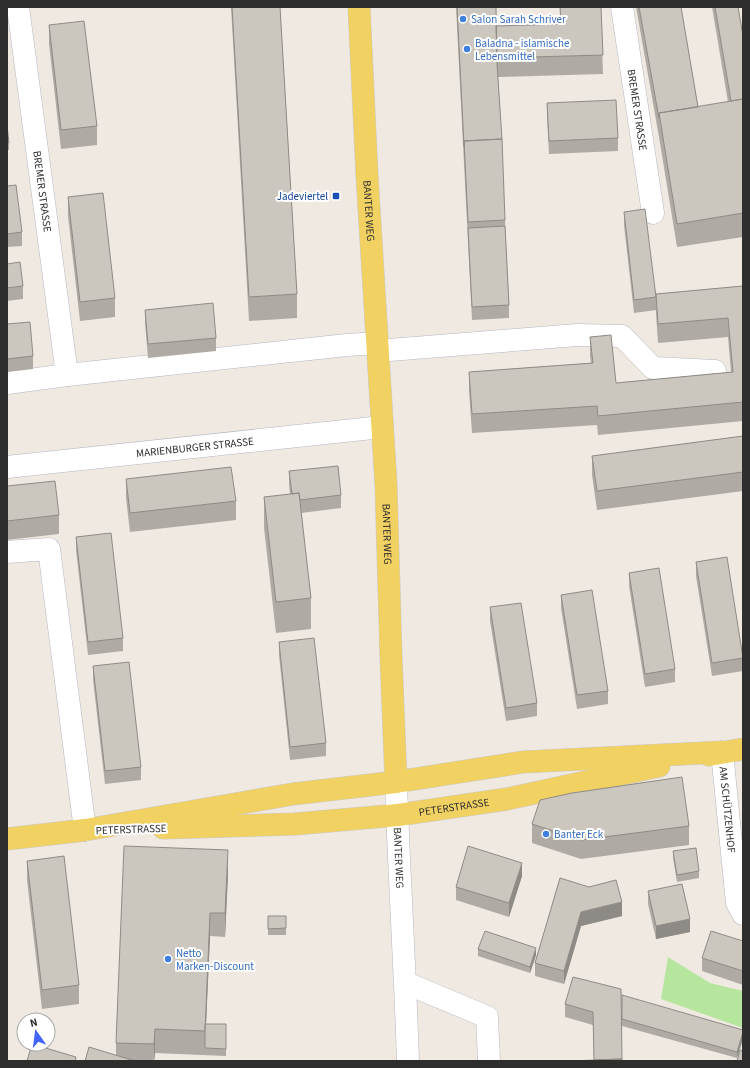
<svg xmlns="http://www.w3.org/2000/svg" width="750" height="1068" font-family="'Source Sans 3',sans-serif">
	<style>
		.green { fill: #b6e59e }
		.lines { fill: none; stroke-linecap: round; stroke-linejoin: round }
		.minor-casing { stroke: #b4b7c1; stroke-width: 23 }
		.major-casing { stroke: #c9c9c9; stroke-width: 23 }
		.minor { stroke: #fff; stroke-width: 22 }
		.major { stroke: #f2d163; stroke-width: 22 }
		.wall { fill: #afaba4 }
		.shaded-wall { fill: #8e8b86 }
		.building { fill: #cbc7bf; stroke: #8e8b86 }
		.shop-dot { fill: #3f7fe0; stroke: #fff; stroke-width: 1.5 }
		.transit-dot { fill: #1a4fb4; stroke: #fff; stroke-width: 1.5 }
		.labels { text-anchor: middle; stroke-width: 4; stroke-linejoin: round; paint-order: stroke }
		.shop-label { font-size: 11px; fill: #366cbe; stroke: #fff; text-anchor: start }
		.street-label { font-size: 11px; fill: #2e2e2e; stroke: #fff }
		.transit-label { font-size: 11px; fill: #164399; stroke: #fff; text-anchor: end }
	</style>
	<rect width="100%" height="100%" fill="#efe9e1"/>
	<path class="green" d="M668,957l42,26 33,8v37l-82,-29z"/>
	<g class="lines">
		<defs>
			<g id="minor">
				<path id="s1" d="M18,7l49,368"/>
				<path id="s2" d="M622,7l31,206"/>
				<path d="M377,351l200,-16 45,1 31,32 62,3"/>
				<path d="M7,383l60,-8 280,-30 30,-2"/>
				<path id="s3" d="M7,467l375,-40"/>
				<path d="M7,552l42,-3 36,281"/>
				<path id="s4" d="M722,752l15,151 6,11"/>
				<path id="s5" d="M396,782c3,93 9,186 12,279"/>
				<path d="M406,983l81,34 2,44"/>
			</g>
			<g id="major">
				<path id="s6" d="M359,7l8,168 19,310 5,172 5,125"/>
				<path d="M709,755l34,-6"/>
				<path id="s7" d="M163,828l132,-4 103,-9 109,-16 152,-33"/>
				<path d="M7,839l78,-9 208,-36 103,-12 127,-20 199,-10"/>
			</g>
		</defs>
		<use href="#minor" class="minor-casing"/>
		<use href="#major" class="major-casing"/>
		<use href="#minor" class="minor"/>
		<use href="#major" class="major"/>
	</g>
	<path class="wall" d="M231,7h49l17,287v24l-48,3z
		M456,7h40v25l64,-8v-17h41l2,67 -105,3 7,143 4,85v13l-37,2z
		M636,7h45l17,100 30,-5 -16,-95h26l5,29v201l-66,10 -18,-110z
		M49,25l48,101v19l-36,4 -12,-105z
		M547,103l71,35v13l-69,3 -2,-38z
		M7,125l2,18v7h-2z
		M7,186l15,46v14l-15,1z
		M68,197l47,101v19l-35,4 -12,-105z
		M624,212l32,85v13l-22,3 -10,-88z
		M7,264l16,22v13l-16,2z
		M743,286v135l-145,14 -1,-10 -125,8 -3,-42v-19l122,-9 -1,-7v-19l26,46 115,-11 -3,-35 -70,6 -2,-30v-19z
		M145,310l71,28v13l-68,7 -3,-35z
		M7,324l26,32v13l-26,3z
		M743,436v55l-146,19 -5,-35v-19z
		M289,471l52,24v13l-40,5 10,85v31l-35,4 -12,-105v-31l26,-3 -1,-10z
		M126,479l110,22v19l-106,12 -4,-34z
		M7,486l52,29v19l-52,6z
		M76,537l47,101v13l-35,4 -12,-105z
		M696,562l47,96v13l-31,5 -16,-100z
		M629,573l46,96v13l-30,5 -16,-101z
		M561,595l47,96v13l-31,5 -16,-101z
		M490,607l47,96v13l-31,5 -16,-100z
		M279,642l47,101v13l-36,4 -11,-105z
		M93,666l48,101v13l-36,4 -12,-104z
		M532,824l157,2v19l-108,14 -49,-16z
		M673,851l26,20v7l-22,4 -4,-24z
		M27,861l52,124v19l-37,5 -15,-129z
		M228,874l-3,63 -15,-1 -4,88h20v32l-71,-3 -1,8h-69l31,-6v-12z
		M522,876l-13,41 -53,-17v-13z
		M560,878l62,38 -41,10 -17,58 -29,-8v-13z
		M648,891l42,41 -34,7 -8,-35z
		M268,916h18v19h-18z
		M743,941v44l-41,-14v-13z
		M478,949l58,6 -6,18 -52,-17z
		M573,977l49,84 -28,-1 -1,-35 -28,-8v-13z
		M622,1001l121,29 -6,28 -115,-32z"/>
	<path class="shaded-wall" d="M228,850v24l-3,63v-24z
		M522,863v13l-13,41v-14z
		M622,902v14l-41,10 -17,58v-13l17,-59z
		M210,913v23l-5,112v-17z
		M690,919v13l-34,7v-13z
		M536,948v7l-6,18v-6z
		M155,1029v24l-1,8v-17z
		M743,1032v7l-6,19v-6z"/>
	<path class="building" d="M232,7h48l17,287 -48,3z
		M457,7h39l1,57 5,75 -38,2v5z
		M560,7h41l2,48 -106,3 -1,-32 65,-2z
		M639,7h42l17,100 -39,6v5z
		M715,7h23l5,29v63l-12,2z
		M84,21l13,105 -36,4 -12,-105z
		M743,99v114l-66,11 -18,-111z
		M616,100l2,38 -69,3 -2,-38z
		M7,125l2,18h-2z
		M502,139l3,81 -37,2 -4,-81z
		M16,185l6,47 -15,2v-48z
		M103,193l12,105 -35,4 -12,-105z
		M645,209l11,88 -22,3 -10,-88z
		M505,226l4,79 -37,2 -4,-79z
		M20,262l3,24 -16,2v-24z
		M743,286v116l-145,14 -1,-10 -125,8 -3,-42 124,-9 -3,-26 21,-2 5,48 117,-11 -5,-54 -70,6 -2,-30z
		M213,303l3,35 -68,6 -3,-34z
		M30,322l3,34 -26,3v-35z
		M743,436v36l-146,19 -5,-35z
		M338,466l3,29 -41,5 -1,-7 -7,1 -3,-23z
		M231,467l5,34 -106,12 -4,-34z
		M55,481l4,34 -52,6v-35z
		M299,493l12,105 -35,4 -12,-105z
		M111,533l12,105 -35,4 -12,-105z
		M727,557l16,101 -31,5 -16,-101z
		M659,568l16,101 -30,5 -16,-101z
		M592,590l16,101 -31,4 -16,-100z
		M521,603l16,100 -31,5 -16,-101z
		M314,638l12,105 -36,4 -11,-105z
		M129,662l12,105 -36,4 -12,-105z
		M682,777l7,49 -108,14 -49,-16 8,-24 32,-7z
		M124,846l104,4 -3,63h-15l-5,118 -50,-2 -1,15 -38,-1z
		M468,846l54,17 -13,40 -53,-16z
		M696,848l3,23 -22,4 -4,-24z
		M64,856l15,129 -37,5 -15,-129z
		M560,878l29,9 27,-7 6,22 -41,10 -17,59 -29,-8z
		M682,884l8,35 -34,7 -8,-35z
		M268,916h18v12l-18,1z
		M485,931l51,17 -6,19 -52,-18z
		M711,931l32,10v30l-41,-13z
		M573,977l48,12 1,70 -28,1 -1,-48 -28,-8z
		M622,995l121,35v2l-6,20 -115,-33z
		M205,1024h21v25l-21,-1z
		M32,1044l44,13 -1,4h-48z
		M89,1047l46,14h-50z
		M740,1050l3,1v10h-6z
		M622,1059v2h-52z"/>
	<g class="shop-dot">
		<circle cx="463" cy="19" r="4"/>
		<circle cx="467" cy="49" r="4"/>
		<circle cx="546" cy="834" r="4"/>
		<circle cx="168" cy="959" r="4"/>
	</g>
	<rect class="transit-dot" x="332" y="192" width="8" height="8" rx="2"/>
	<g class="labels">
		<g class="shop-label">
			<text x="471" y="23">Salon Sarah Schriver</text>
			<text x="475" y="47">Baladna - islamische<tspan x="475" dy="13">Lebensmittel</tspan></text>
			<text x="554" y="838">Banter Eck</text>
			<text x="176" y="957">Netto<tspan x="176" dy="13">Marken-Discount</tspan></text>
		</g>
		<g class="street-label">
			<text dy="4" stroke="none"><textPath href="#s2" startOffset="104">BREMER STRASSE</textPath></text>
			<text dy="4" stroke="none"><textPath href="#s1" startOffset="186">BREMER STRASSE</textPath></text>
			<text dy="4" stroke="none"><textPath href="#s6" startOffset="204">BANTER WEG</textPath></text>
			<text dy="4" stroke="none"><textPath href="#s3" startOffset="189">MARIENBURGER STRASSE</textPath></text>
			<text dy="4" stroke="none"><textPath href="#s6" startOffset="528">BANTER WEG</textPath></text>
			<text dy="4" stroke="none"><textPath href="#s7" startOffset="292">PETERSTRASSE</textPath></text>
			<text dy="4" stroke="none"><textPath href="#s4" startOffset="58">AM SCHÜTZENHOF</textPath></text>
			<text transform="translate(131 829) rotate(-2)" y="4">PETERSTRASSE</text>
			<text dy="4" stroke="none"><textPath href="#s5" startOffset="76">BANTER WEG</textPath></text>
		</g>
		<g class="transit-label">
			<text x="328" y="200">Jadeviertel</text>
		</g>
	</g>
	<rect width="750" height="1068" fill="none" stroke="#2e2e2e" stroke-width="16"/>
	<g transform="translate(36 1032) rotate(346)"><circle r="19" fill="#ffffff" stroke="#ababab"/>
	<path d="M0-3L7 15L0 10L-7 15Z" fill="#4264fb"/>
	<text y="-6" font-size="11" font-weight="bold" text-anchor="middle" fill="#2e2e2e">N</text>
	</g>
</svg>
